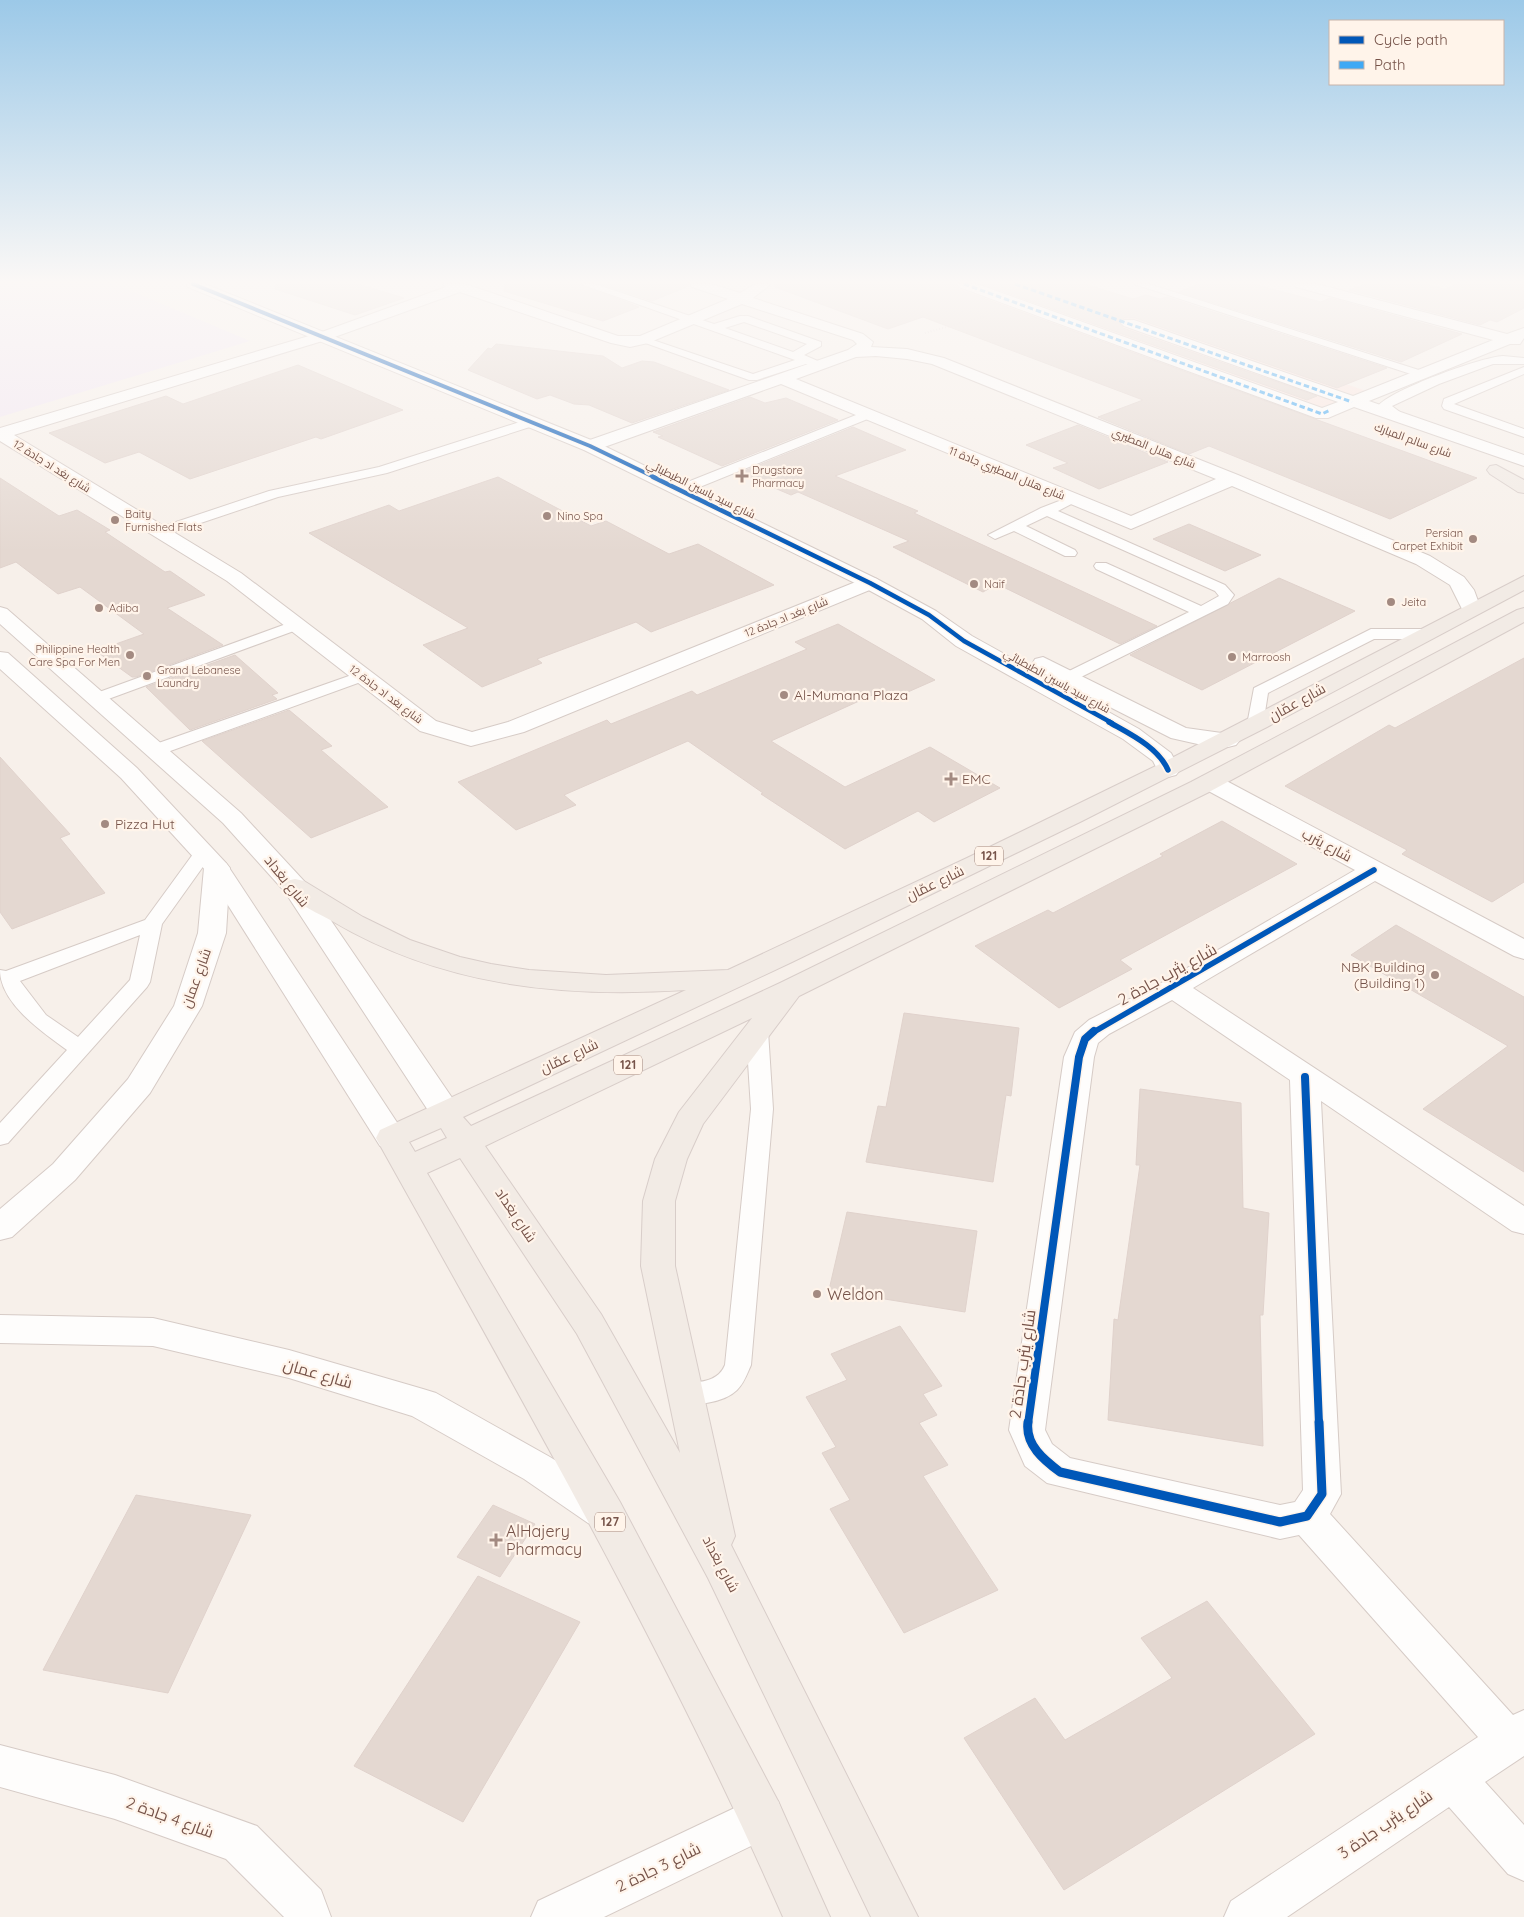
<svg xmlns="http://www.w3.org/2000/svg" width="1524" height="1917" font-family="Quicksand,Cairo,sans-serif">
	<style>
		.commercial { fill: #fae6e0 }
		.education { fill: #f2e7f2 }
		.building { fill: #e4d8d1; stroke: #e0d2cc }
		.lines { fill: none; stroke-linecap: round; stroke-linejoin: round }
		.lane-casing { stroke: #d6cbc6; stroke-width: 2 }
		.street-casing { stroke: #d6cbc6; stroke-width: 2 }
		.secondary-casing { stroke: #d6cbc6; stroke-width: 2 }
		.primary-casing { stroke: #d8cdc9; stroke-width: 2 }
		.path { stroke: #dad0cd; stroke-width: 2; stroke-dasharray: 0.5 2.5; stroke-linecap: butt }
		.lane { fill: #fefdfc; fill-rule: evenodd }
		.street { fill: #fefdfc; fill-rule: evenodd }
		.secondary { fill: #fefdfc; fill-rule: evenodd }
		.primary { fill: #f2ebe5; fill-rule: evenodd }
		.quiet { stroke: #3fa9f5; stroke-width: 3; stroke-dasharray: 5.5 3; stroke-linecap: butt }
		.cycleway-far4-casing { stroke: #fff4ea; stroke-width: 5.5 }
		.cycleway-far3-casing { stroke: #fff4ea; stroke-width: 7 }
		.cycleway-far2-casing { stroke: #fff4ea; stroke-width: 9 }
		.cycleway-far1-casing { stroke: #fff4ea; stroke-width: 11 }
		.cycleway-casing { stroke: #fff4ea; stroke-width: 12 }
		.cycleway-far4 { stroke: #0057b8; stroke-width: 4 }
		.cycleway-far3 { stroke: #0057b8; stroke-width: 4.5 }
		.cycleway-far2 { stroke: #0057b8; stroke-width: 5.5 }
		.cycleway-far1 { stroke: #0057b8; stroke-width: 8 }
		.cycleway { stroke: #0057b8; stroke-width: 9 }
		.poi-dot { fill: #a38a81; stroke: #fff4ea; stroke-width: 2 }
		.labels { text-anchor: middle; stroke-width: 4.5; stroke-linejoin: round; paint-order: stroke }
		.far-street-label { font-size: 11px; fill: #765349; stroke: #fff4ea }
		.far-poi-label { font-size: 11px; fill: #765349; stroke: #fff4ea; text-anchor: start }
		.shield { fill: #fff4ea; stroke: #9f8379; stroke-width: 1 }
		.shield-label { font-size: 12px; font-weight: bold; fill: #765349 }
		.poi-label { font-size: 14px; fill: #765349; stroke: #fff4ea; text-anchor: start }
		.street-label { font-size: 14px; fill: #765349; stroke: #fff4ea }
		.near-street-label { font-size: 16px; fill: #765349; stroke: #fff4ea }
		.near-poi-label { font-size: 16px; fill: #765349; stroke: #fff4ea; text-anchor: start }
	</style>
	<rect width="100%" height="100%" fill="#f7f0ea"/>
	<path class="commercial" d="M934,284h121l317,109 -61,25z"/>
	<path class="education" d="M0,284h115l135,57 -250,76z"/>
	<path class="building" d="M276,284h82l46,14 -49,17 -80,-26z
		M505,284h74l60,23 -36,14 -99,-30z
		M600,284h88l1,2 -37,15z
		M775,284h180l3,5 519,189 -87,41 -181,-73 -20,8 -91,-37 45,-17 -220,-83 -35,12 -113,-42z
		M982,284h103l48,15 13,-4 14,4 7,-2 220,71 -50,20 -202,-70h-11l-4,4 3,6 194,68 -10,4z
		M1198,284h55l68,18 9,-4 132,36 -61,28 -222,-70z
		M1365,284h60l20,5 12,-5h67v24l-27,14 -7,-2 -10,5 -131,-35z
		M496,344l107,12 19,12 20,-7 12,1 75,28 -97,33 -43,-18 -15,-1 -24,-9 -13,4 -69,-29 20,-22 3,1z
		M298,365l105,45 -82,29 -5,-2 -126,42 -51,-27 -34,11 -56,-30 117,-37 17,8z
		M750,397l15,6 21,-5 52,22 -116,46 -64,-29 5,-1 -10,-4z
		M1078,425l90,37 -69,27 -46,-21 15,-5 -42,-18z
		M853,427l53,23 -71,26 83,35 -4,2 243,113 -37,18 -123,-60 -14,8 -90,-45 16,-6 -111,-49 -7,3 -52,-22z
		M498,477l93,49 15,-5 63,33 29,-10 76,41 -123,47 -15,-10 -99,37 5,4 -60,24 -59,-42 45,-17 -159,-95 80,-28 10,6z
		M0,478l59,38 18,-6 33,20 -5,2 60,40 5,-1 35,24 -38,13 56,37 -87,32h-4l-36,-26 48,-17 -64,-47 -22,7 -42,-32 -16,6z
		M1189,524l72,31 -36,16 -72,-32z
		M1279,578l76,33 -153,79 -72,-35z
		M838,624l97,56 -43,19 -13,-7 -108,49 74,46 85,-40 70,41 -66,34 -16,-11 -73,38 -84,-55 2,-1 -75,-52 -124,54 12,10 -60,25 -58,-48 149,-62 4,4 81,-33 5,4 110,-46 -12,-7z
		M235,655l43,38 -6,2 5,4 -87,31 -44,-43z
		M1524,658v224l-32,20 -90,-48 5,-4 -122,-64 104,-61 6,3z
		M289,710l43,36 -11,4 67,57 -77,31 -109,-97z
		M0,757l70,77 -10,4 45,55 -93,36 -12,-17z
		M1222,821l75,43 -177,96 12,9 -73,39 -84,-62 73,-36 5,3 110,-57 -3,-2z
		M1396,925l128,72v175l-101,-63 85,-63 -157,-91z
		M904,1013l115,15 -8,68 -5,-1 -13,87 -127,-20 12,-56 8,1z
		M1140,1089l101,14 2,105 26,5 -6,102h-3l3,131 -155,-26 6,-101 4,1 22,-155h-4z
		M847,1212l130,19 -12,81 -136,-22z
		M900,1326l42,60 -19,8 14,21 -18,8 29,42 -25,11 75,114 -94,43 -74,-124 20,-9 -28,-47 14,-6 -30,-50 41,-17 -16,-26z
		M136,1495l115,20 -83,178 -125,-23z
		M493,1505l42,19 -35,53 -43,-20z
		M478,1576l102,46 -117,200 -109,-56z
		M1207,1601l108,133 -251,156 -100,-152 71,-40 30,42 51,-29 56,-33 -31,-40z"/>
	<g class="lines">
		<defs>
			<path id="lane" d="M581,284h14l119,40 26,-8h8l73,26v4l-17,9 23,10 -6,3 -15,-4 -49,16h-8l-112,-40 6,-3 4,1 106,36 42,-14zM744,322l63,22 -14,8 -68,-24z
				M1134,284h15l276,88 2,2 -6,4 -4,-2z
				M1503,356l21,2v6h-31l-54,20 -47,22 17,13 -2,3h-8l-21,-16c13,-16 103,-49 125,-50z
				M1524,367v7l-70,30 70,25v8l-80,-28 -2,-3 2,-7z
				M866,411l4,1 2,3 -2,3 -185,75h-10l-2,-3 2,-3z
				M532,418l6,4 -2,3 -149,48 -109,24 -113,38 -5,1 -7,-4 2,-3 114,-38 110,-24z
				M1072,496l7,4 -21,11 167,74 9,10 -6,9 -153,76h-12l-2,-3 2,-3 126,-62 -93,-43 -2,-3 2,-3h10l95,43 18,-10 -4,-5 -168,-75 -21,10 49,24 2,3 -2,3h-10l-51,-25 -19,8 -7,-4 53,-27z
				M297,620l8,5 -3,3 -199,73 -6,2 -8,-5 2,-3z
				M1371,629h51l8,5 -8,5h-48l-106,54 -5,32 -2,4h-12l-2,-4 7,-37z
				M363,671l6,2 2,3 -2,3 -207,75h-12l-3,-4 3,-4z
				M203,848l7,2 2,4 -50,70 -12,58 -3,5 -139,156 -8,2v-22l67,-73c-25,-18 -67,-47 -67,-80l6,1 139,-51 51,-70zM140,935l-10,45 -52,57 -32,-22 -26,-34z
				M757,1024l7,2 4,5 5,78 -22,256c-4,9 -7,18 -14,25 -13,13 -44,17 -61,12l-4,-8 4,-8c18,-6 40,0 49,-21l26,-256 -5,-78 4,-5z"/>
			<path id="street" d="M443,284h22l153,52h22l88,-37 -36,-12 -2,-3h21l29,9 15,-9h16l-18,14 110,36 10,8 -2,5 36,2 37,9 294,117 192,81 34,21 10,13 7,19 -3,4 -7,2 -7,-2 -14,-28 -34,-21 -184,-78 -101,43 -350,-145 -185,66h-12l-3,-4 3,-4 264,-92 9,-6 -4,-4 -111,-36 -94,39 -18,4 -19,-4 -151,-51 -131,47 -315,96 227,138 195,148 36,11 36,-10 355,-143 7,-2 7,2 3,4 -3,4 -353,145 -53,14 -51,-15 -193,-150 -227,-140v-13l319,-95 127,-46zM876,356l31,3 25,5 284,115 -85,37 -335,-137 60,-22z
				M957,284h20l345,124 16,-6 -214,-76 -3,-3 3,-3h10l219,76 140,-56 -197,-53 -2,-3h23l190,50 17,-6v10l-4,6h-10l-141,57 155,54v11l-170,-59 -26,11h-12l-357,-131z
				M1210,775l9,2 305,162v20l-10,-3 -139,-75 -182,107 331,218v28l-12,-3 -191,-130 20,393 -11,20 183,201 11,-5v46l-39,26 39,43v56l-16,-7 -59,-67 -162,110h-63l7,-16 247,-164 -179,-202 -19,4 -233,-56 -22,-17 -16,-36 55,-373 11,-25 14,-12 74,-38 192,-112 -154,-83 -3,-5 3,-5zM1172,1000l118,80 13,410 -8,12 -15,3 -210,-47 -18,-14 -7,-14 49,-373 4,-14 11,-9z
				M217,860l9,3 4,5 -4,65 -24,73 -52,87 -75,87 -63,57 -12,3v-31l53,-45 75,-85 46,-73 24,-73 6,-65 4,-5z
				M0,1315l153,3 136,32 134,39 13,4 114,64 66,42 5,12 -5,12 -14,5 -14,-5 -64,-44 -112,-63 -123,-38 -136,-32 -153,-3z
				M0,1745l115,30 142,51 64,64 10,27h-47l-58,-58 -111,-40 -115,-32z
				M762,1795l16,6 6,16 -6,16 -174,84h-73l7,-16z"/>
			<path id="secondary" d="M186,284h19l391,158 281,137 59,32 36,25 167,93 32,24 9,17 -4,5 -8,2 -8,-2 -7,-14 -30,-22 -167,-93 -34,-27 -59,-32 -279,-137 -396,-163z
				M0,607l7,2 234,204 63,68 153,224 4,8 -4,8 -11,3 -11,-3 -150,-229 -62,-69 -223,-199z
				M0,652l8,1 129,115 89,95 176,267 4,8 -4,8 -11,3 -11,-3 -173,-274 -86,-94 -121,-109z
				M1043,657l143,71 50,7 4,5 -4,5 -8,2 -26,-2 -31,-7 -136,-69 -3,-5 3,-5z"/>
			<path id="primary" d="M1496,465l28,15v13l-6,-1 -28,-18 -3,-4 3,-4z
				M1524,576v14l-257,137 -185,94 -290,141 -329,155 8,9 309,-143 411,-201 326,-172 7,-2v14l-315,170 -410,204 -96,128 -16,35 -12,42v65l60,270 -4,9 187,372h-47l-163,-339 -131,-244 -117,-176 -33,15 193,329 158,299 52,116h-47c-118,-269 -265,-524 -407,-779l4,-8 306,-140c-125,8 -244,-4 -354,-69 -16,-9 -40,-19 -50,-34l4,-6 9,-2 9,2 59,36 47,23 50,17 31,7 38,6 77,5 122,-5 239,-112 195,-95zM752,1018l-73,94 -24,47 -12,42 -2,65 39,187 -79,-139 -116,-168zM441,1128l6,10 -32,14 -6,-10z"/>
		</defs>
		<use href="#lane" class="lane-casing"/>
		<use href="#street" class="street-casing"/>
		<use href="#secondary" class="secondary-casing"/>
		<use href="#primary" class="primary-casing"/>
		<path class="path" d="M1101,309l23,-13
			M925,333l61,-17"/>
		<use href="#lane" class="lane"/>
		<use href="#street" class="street"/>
		<use href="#secondary" class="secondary"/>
		<use href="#primary" class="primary"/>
		<path class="quiet" d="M964,284l358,130 8,-4
			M1015,284l337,118"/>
		<defs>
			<path id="cycleway-far4" d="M193,284l397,162 66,32"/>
			<path id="cycleway-far3" d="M653,477l217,106 59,32 35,26 148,82"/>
			<path id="cycleway-far2" d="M1109,722c21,12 49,25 59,48
				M1092,1033l282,-163"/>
			<path id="cycleway-far1" d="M1305,1077l14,347
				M1028,1424l51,-367 6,-18 9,-8"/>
			<path id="cycleway" d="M1028,1422c-3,23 16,38 32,50l220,50 27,-6 15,-22 -3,-72"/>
		</defs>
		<use href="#cycleway-far4" class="cycleway-far4-casing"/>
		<use href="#cycleway-far3" class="cycleway-far3-casing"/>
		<use href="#cycleway-far2" class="cycleway-far2-casing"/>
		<use href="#cycleway-far1" class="cycleway-far1-casing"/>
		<use href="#cycleway" class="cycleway-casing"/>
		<use href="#cycleway-far4" class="cycleway-far4"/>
		<use href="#cycleway-far3" class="cycleway-far3"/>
		<use href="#cycleway-far2" class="cycleway-far2"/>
		<use href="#cycleway-far1" class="cycleway-far1"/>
		<use href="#cycleway" class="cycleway"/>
	</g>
	<linearGradient id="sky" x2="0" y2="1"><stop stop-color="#9cc9e8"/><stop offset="0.51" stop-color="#fbf8f6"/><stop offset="1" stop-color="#fbf8f6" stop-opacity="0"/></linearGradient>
	<rect width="1524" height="552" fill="url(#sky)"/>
	<g class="poi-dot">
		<path d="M739.5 468.5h5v5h5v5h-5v5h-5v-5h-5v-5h5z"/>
		<circle cx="547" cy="516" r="5"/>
		<circle cx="115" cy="520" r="5"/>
		<circle cx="1473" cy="539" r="5"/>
		<circle cx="974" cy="584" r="5"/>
		<circle cx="1391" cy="602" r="5"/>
		<circle cx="99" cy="608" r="5"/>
		<circle cx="130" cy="655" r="5"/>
		<circle cx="1232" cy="657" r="5"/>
		<circle cx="147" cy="676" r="5"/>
		<circle cx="784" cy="695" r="5"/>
		<path d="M948.5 771.5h5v5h5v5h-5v5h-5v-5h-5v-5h5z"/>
		<circle cx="105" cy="824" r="5"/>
		<circle cx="1435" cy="975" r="5"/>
		<circle cx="817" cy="1294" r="5"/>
		<path d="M493.5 1532.5h5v5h5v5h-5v5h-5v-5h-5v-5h5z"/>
	</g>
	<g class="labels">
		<g class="far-street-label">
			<text transform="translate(1413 440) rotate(20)" y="4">شارع سالم المبارك</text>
			<text transform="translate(1154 448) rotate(22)" y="4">شارع هلال المطيري</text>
			<text transform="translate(52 466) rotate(32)" y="4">شارع بغد اد جادة 12</text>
			<text transform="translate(1007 473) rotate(22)" y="4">شارع هلال المطيري جادة 11</text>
			<text transform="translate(701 489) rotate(26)" y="4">شارع سيد ياسين الطبطبائي</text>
			<text transform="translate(786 617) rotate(-22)" y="4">شارع بغد اد جادة 12</text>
			<text transform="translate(1057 681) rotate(29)" y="4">شارع سيد ياسين الطبطبائي</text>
			<text transform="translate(386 694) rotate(37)" y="4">شارع بغد اد جادة 12</text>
		</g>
		<g class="far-poi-label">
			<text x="752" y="474">Drugstore<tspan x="752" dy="13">Pharmacy</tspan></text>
			<text x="125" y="518">Baity<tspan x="125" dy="13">Furnished Flats</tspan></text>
			<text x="557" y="520">Nino Spa</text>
			<text x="1463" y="537" text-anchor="end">Persian<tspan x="1463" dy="13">Carpet Exhibit</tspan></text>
			<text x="984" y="588">Naif</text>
			<text x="1401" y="606">Jeita</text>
			<text x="109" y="612">Adiba</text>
			<text x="120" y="653" text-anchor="end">Philippine Health<tspan x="120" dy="13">Care Spa For Men</tspan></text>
			<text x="1242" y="661">Marroosh</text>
			<text x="157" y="674">Grand Lebanese<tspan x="157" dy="13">Laundry</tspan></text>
		</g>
		<g class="shield">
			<rect x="975" y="846.5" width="28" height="19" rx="4"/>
			<rect x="614" y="1055.5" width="28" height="19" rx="4"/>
			<rect x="595" y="1512.5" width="30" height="19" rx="4"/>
		</g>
		<g class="shield-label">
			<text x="989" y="860">121</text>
			<text x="628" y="1069">121</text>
			<text x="610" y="1526">127</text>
		</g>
		<g class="poi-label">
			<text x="794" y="700">Al-Mumana Plaza</text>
			<text x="962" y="784">EMC</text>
			<text x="115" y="829">Pizza Hut</text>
			<text x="1425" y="972" text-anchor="end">NBK Building<tspan x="1425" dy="16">(Building 1)</tspan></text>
		</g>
		<g class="street-label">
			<text transform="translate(1297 702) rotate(-29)" y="5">شارع عمّان</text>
			<text transform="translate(1327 845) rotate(28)" y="5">شارع يثرب</text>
			<text transform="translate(287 881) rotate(51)" y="5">شارع بغداد</text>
			<text transform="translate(935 883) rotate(-26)" y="5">شارع عمّان</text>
			<text transform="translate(196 978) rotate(-70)" y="5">شارع عمان</text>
			<text transform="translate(569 1056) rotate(-25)" y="5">شارع عمّان</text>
			<text transform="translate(516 1215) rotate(56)" y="5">شارع بغداد</text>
			<text transform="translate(721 1564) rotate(62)" y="5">شارع بغداد</text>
		</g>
		<g class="near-street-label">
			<text transform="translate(1167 974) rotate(-29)" y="6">شارع يثرب جادة 2</text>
			<text transform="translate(1022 1364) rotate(-82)" y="6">شارع يثرب جادة 2</text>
			<text transform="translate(318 1373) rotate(16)" y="6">شارع عمان</text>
			<text transform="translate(170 1817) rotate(20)" y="6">شارع 4 جادة 2</text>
			<text transform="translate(1385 1824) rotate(-34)" y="6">شارع يثرب جادة 3</text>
			<text transform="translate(658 1867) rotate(-26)" y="6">شارع 3 جادة 2</text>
		</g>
		<g class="near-poi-label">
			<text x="827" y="1300">Weldon</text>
			<text x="506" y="1537">AlHajery<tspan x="506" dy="18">Pharmacy</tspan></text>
		</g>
	</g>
	<rect x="1329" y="20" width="175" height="65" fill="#fff4ea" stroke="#c8b4aa"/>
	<rect x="1339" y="36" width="25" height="8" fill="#0057b8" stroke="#c8b4aa"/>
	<text x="1374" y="45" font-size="15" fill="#765349">Cycle path</text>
	<rect x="1339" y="61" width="25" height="8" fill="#3fa9f5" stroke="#c8b4aa"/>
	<text x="1374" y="70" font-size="15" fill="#765349">Path</text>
</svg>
